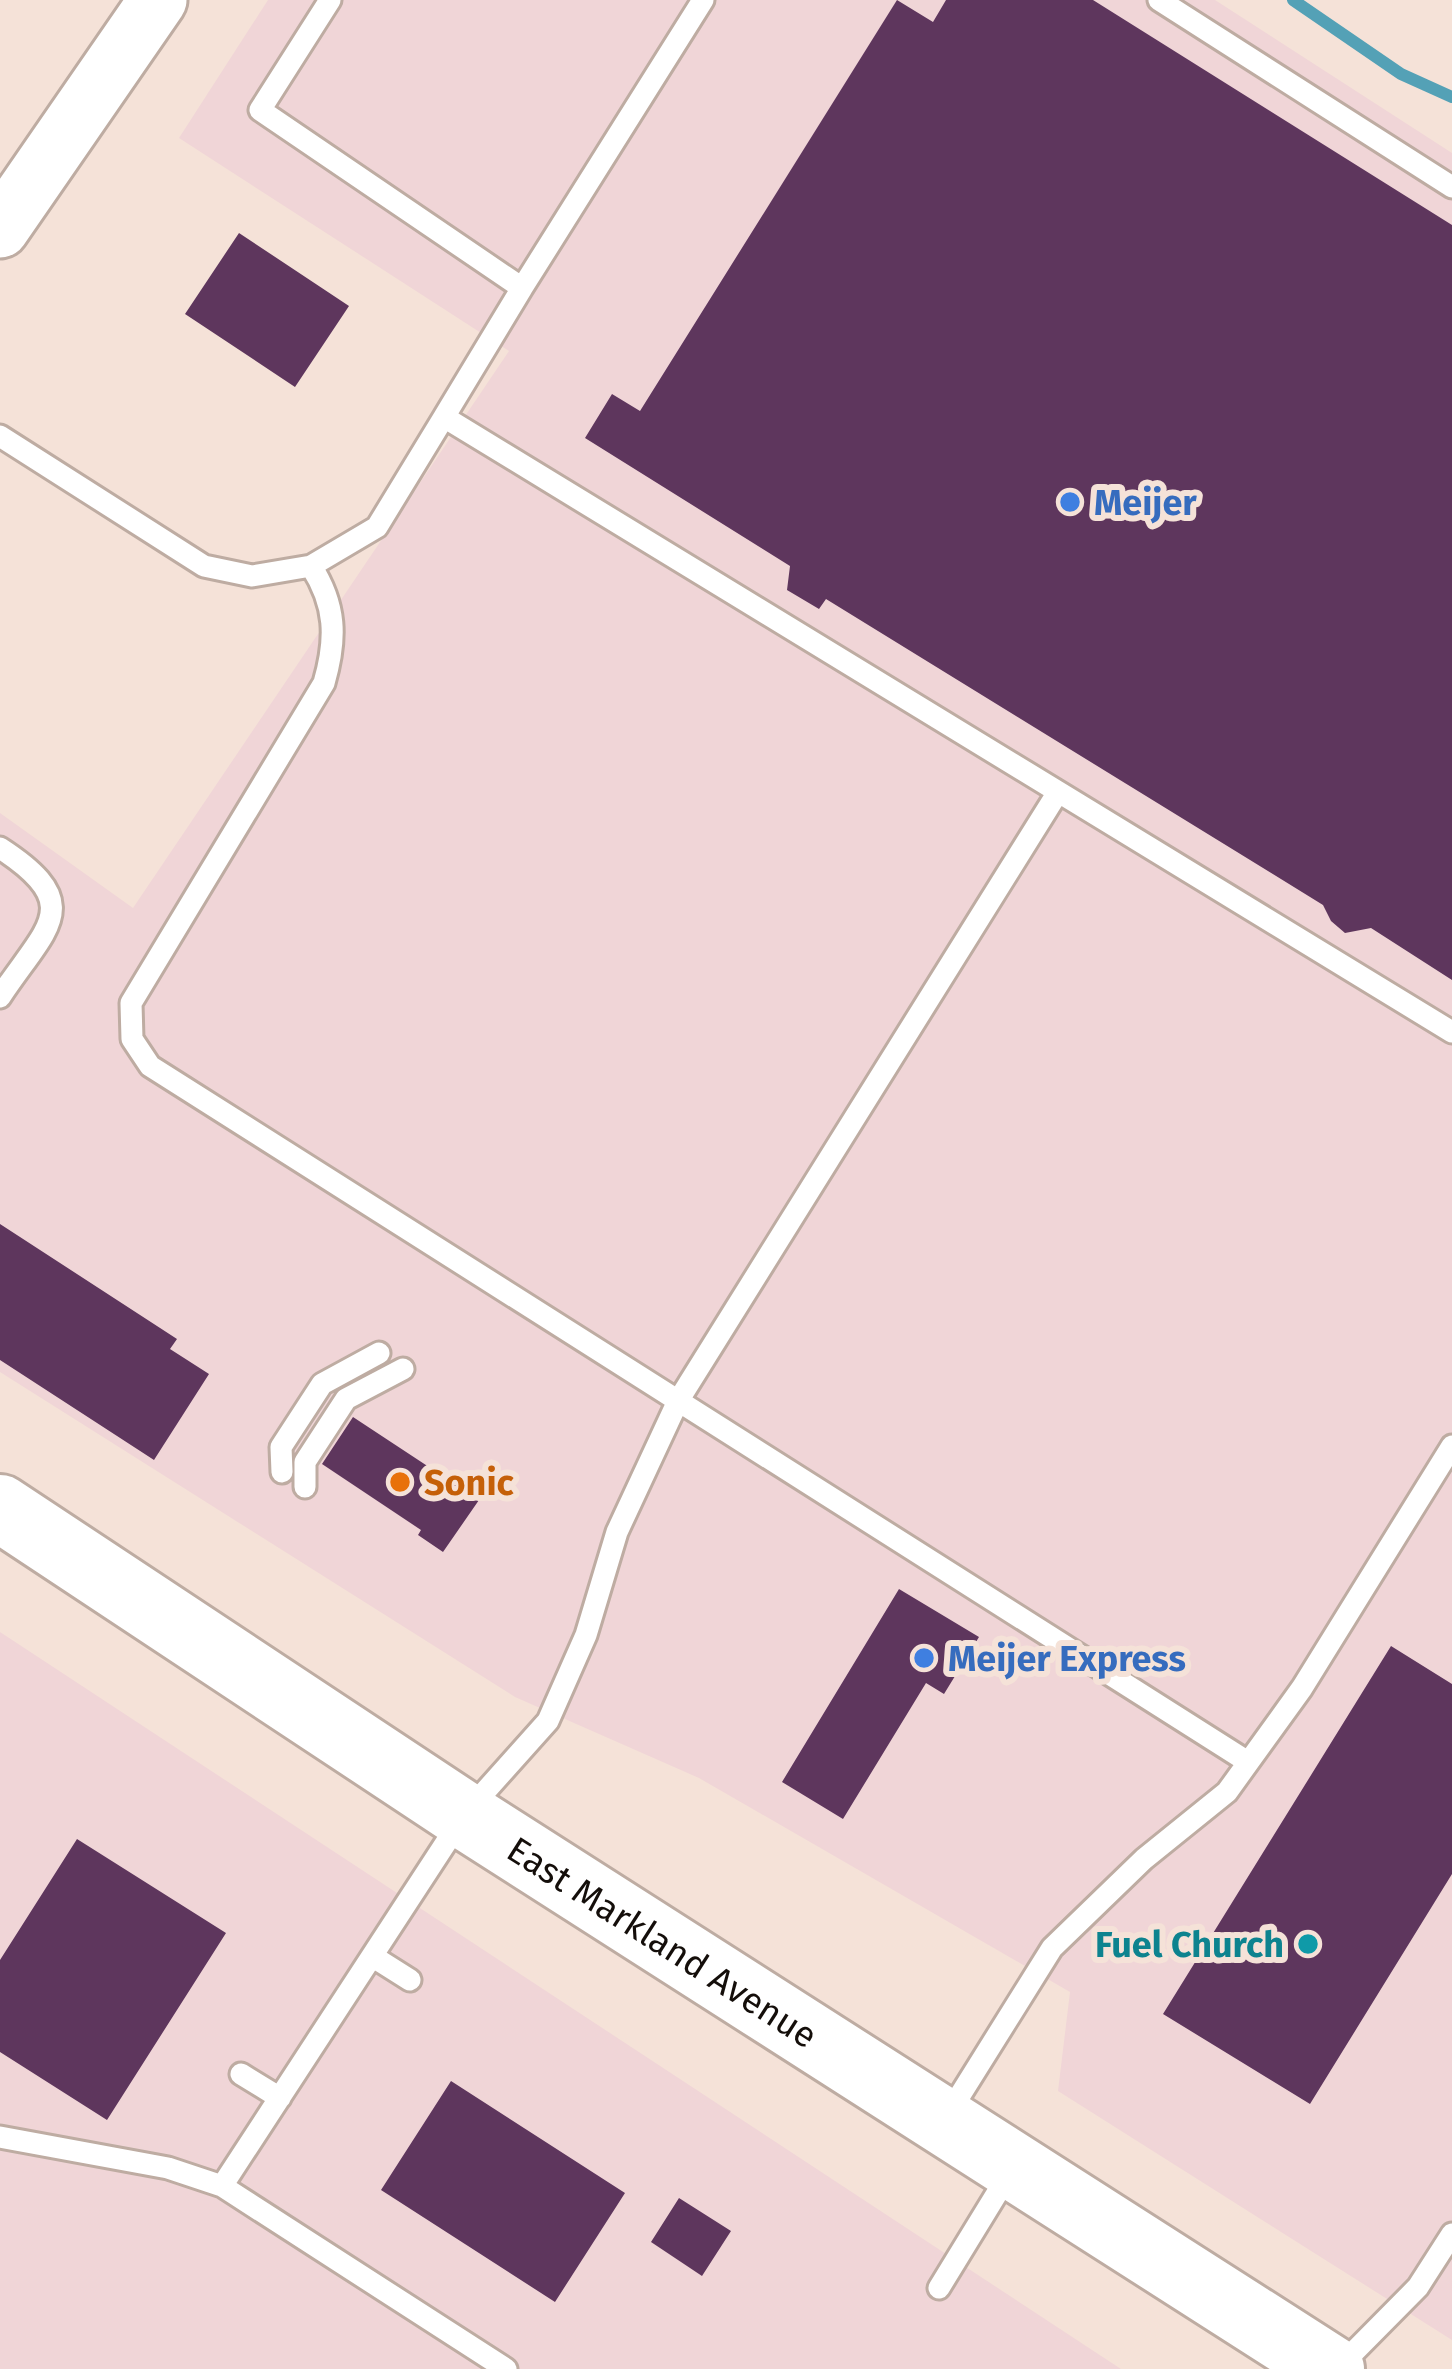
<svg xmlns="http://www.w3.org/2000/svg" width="1452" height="2369" font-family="'Fira Sans',sans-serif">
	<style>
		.commercial { fill: #f0d5d7 }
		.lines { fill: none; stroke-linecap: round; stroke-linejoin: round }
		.stream { stroke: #54a1b6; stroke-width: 12 }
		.building { fill: #5e365d }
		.lane-casing { stroke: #beaca2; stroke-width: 27 }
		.secondary-casing { stroke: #beaca2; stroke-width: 63 }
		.primary-casing { stroke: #beaca2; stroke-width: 72 }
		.lane { stroke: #fff; stroke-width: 21 }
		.secondary { stroke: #fff; stroke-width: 57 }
		.primary { stroke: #fff; stroke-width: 66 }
		.shop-dot { fill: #3f7fe0; stroke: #f5e2d8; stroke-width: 4.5 }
		.food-dot { fill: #e8710a; stroke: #f5e2d8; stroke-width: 4.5 }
		.culture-dot { fill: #0f9aa8; stroke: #f5e2d8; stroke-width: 4.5 }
		.labels { text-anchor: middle; stroke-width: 12; stroke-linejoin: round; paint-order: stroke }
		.shop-label { font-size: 36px; font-weight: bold; fill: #366cbe; stroke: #f5e2d8; text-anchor: start }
		.food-label { font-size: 36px; font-weight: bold; fill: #c56008; stroke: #f5e2d8; text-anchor: start }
		.street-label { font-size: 36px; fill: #140e0a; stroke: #f5e2d8 }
		.culture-label { font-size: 36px; font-weight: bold; fill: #0d838f; stroke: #f5e2d8; text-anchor: end }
	</style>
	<rect width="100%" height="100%" fill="#f5e2d8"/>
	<path class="commercial" d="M268,0h947l237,153v2187l-394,-249 12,-99 -371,-214 -184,-81 -515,-325v-559l133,95 376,-557 -330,-213z
		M0,1632l1121,737h-1121z"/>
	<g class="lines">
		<path class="stream" d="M1293,0l108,74 51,23"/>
	</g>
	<path class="building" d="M897,0l36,22 13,-22h147l359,225v755l-81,-52 -26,5 -14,-12 -8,-16 -497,-306 -7,10 -32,-19 3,-24 -205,-128 27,-44 28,17z
		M239,233l110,73 -54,81 -110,-73z
		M0,1224l177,115 -7,10 39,25 -55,86 -154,-100z
		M353,1417l126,83 -36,52 -25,-17 3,-5 -99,-66z
		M899,1589l80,48 -35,57 -18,-11 -83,136 -61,-37z
		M1391,1646l61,38v190l-142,230 -147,-90z
		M77,1839l149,94 -119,187 -107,-68v-92z
		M451,2081l174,112 -70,109 -174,-112z
		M679,2198l52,33 -29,45 -51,-34z"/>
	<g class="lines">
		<defs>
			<path id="lane" d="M330,0l-70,110 262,178 -78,129
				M1159,0l293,187
				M522,288l181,-288
				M0,436l204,130 48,10 59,-10 66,-39 67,-110 1008,615
				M311,566c25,39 26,72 13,117l-193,320 1,36 18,27 1098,696
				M0,848c88,57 46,79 0,149
				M282,1472l-1,-25 41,-63 57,-31
				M305,1487v-25l41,-63 57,-30
				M372,1956l38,24
				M241,2074l39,24
				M947,2116l105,-168 92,-89 83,-67 75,-104 150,-242
				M0,2137l168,31 54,18 284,183
				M222,2186l242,-371 84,-94 38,-86 31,-103 61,-131 380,-609
				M939,2288l71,-116
				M1337,2369l81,-82 34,-53"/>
			<path id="secondary" d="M0,229l158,-229"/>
			<g id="primary">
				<path id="s1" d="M0,1508l464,307 867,554"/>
			</g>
		</defs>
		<use href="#lane" class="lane-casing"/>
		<use href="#secondary" class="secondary-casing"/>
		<use href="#primary" class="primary-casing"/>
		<use href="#lane" class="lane"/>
		<use href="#secondary" class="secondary"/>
		<use href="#primary" class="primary"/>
	</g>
	<g class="shop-dot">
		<circle cx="1070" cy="502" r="12"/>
		<circle cx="924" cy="1658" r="12"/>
	</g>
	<circle class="food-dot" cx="400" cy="1482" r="12"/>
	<circle class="culture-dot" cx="1308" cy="1944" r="12"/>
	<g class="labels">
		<g class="shop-label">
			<text x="1094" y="515">Meijer</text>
			<text x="948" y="1671">Meijer Express</text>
		</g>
		<g class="food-label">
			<text x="424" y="1495">Sonic</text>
		</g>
		<g class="street-label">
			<text dy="13" stroke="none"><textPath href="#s1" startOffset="792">East Markland Avenue</textPath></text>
		</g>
		<g class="culture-label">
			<text x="1284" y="1957">Fuel Church</text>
		</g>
	</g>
</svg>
